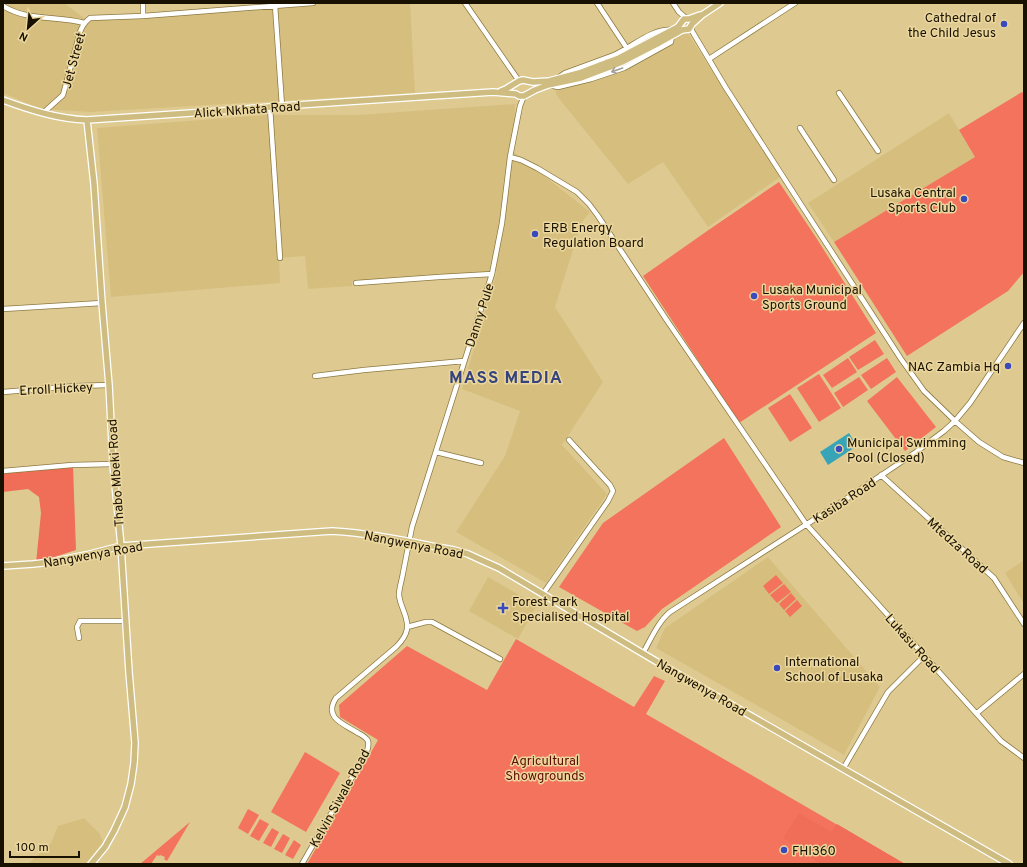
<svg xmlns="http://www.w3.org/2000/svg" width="1027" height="867" font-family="Overpass,sans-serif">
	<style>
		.built { fill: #d6bf7e }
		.green { fill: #f3735d }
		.forest { fill: #f06e58 }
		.water { fill: #37a4b7 }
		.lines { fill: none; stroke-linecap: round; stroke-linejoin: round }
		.minor-casing { stroke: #8c7942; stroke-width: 6 }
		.major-casing { stroke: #fff; stroke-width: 8 }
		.minor { stroke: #fff; stroke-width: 4.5 }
		.major { stroke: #cebc81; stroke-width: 5.5 }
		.major-bridge-casing { stroke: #fff; stroke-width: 8; stroke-linecap: butt }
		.major-bridge { stroke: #cebc81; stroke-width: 5.5 }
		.oneway { stroke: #a39f99 }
		.poi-dot { fill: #3a4abd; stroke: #ebd79d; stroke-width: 1.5 }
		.labels { text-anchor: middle; stroke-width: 3; stroke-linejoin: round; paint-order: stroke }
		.poi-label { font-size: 13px; fill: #181000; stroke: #ebd79d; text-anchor: start }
		.street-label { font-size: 13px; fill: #181000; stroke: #ebd79d }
		.park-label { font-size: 13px; fill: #5e0a01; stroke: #ebd79d }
		.district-label { font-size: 17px; font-weight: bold; letter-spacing: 1px; fill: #35437e; stroke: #ebd79d }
	</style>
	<rect width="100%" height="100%" fill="#deca91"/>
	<path class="built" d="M3,3h61l23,17 246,-17h77l5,90 -324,19 -50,-3 -38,-16z
		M687,32l93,145 -72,50 -45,-65 -35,22 -71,-88 -2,-5 39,-16z
		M515,104l-1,48 76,60 -8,10 -27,85 48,75 -41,63 45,49 -61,89 -90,-51 49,-76 15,-45 -58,-22 35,-118 -145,10v5l-44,3 -3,-33 -26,2 1,25 -169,14 -14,-169 170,-13h90z
		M949,113l26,44 -141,85 -26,-39z
		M768,557l112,130 -36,68 -188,-107 9,-20z
		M1024,560v44l-19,-31z
		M488,577l49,28 -19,34 -49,-28z
		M84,818l16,16 3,8 -17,22h-58l23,-21 7,-17z"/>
	<path class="green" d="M1022,92l2,2v178l-16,19 -101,65 -73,-114 141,-85 -16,-27z
		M779,182l38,57 59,94 -137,90 -96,-147 67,-47z
		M875,340l9,14 -26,16 -9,-13z
		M848,358l9,14 -25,16 -9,-13z
		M887,358l9,14 -25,17 -10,-14z
		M819,374l22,34 -22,14 -22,-34z
		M859,377l9,13 -25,17 -9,-14z
		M897,377l39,50 -31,24 -38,-50z
		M790,394l22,34 -22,14 -22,-34z
		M724,438l57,89 -119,82 -17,18 -8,4 -78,-44 44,-64z
		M776,575l7,8 -14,11 -6,-8z
		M784,584l7,8 -14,11 -7,-8z
		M791,593l5,6 -12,11 -5,-6z
		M797,600l5,6 -12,11 -5,-6z
		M516,639l118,68 20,-31 11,5 -19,33 259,150h-598l71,-124 -38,-23 -1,-12 68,-59 80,44z
		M305,752l35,21 -34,59 -35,-20z
		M248,809l11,6 -11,19 -10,-6z
		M260,819l9,5 -10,17 -9,-5z
		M190,822l-23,39 -3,-2 1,-2 -5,-2 -1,1 -2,-1 -6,9h-11z
		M272,828l7,4 -8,15 -8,-4z
		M283,834l7,4 -8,15 -8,-4z
		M294,840l7,5 -8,14 -8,-4z"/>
	<path class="forest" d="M73,466l3,84 -40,13 5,-50 -2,-16 -11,-8 -25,3v-21z
		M799,813l32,19 6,-8 68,40h-85l-37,-26z"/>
	<path class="water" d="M849,433l8,13 -29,19 -8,-13z"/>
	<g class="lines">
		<defs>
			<path id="minor" d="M465,3l54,78
				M597,3l31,47
				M673,3l6,9 7,6
				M275,5l7,101
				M3,6c26,16 53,9 81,17
				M143,16l170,-13
				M691,28l1,3 34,57 74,115 101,156 23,32 31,30 24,21 24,15 21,6
				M709,59l86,-56
				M558,78l7,-5c16,-6 33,-12 49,-18 18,-8 40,-28 59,-25
				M549,85l9,2 33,-8 33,-11 47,-26 1,-7
				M839,93l39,58
				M270,107l10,151
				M43,113l20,-18 17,-63c2,-6 5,-10 10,-14l53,-2v-13
				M800,128l34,52
				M510,157l11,3 16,8 40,24 12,12 9,12 68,103 140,205 195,217 23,17
				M356,283l83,-6 53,-3
				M3,309l99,-6
				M315,376l49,-6 100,-9
				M3,392l73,-6 33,-1
				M436,452l45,11
				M3,471l69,-6 41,-1
				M881,475l113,103 30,46
				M543,594l65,-93 5,-10 -3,-6 -41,-45
				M407,627l19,-5h6l68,37
				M79,638l-2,-11 3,-6h45
				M643,653c8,-14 15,-31 27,-41l176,-113 70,-47 28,-21 11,-10 15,-18 54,-80
				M977,713l47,-39
				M843,769l45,-77 36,-36
				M302,864l64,-111c2,-4 3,-8 2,-12 -2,-4 -6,-6 -10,-8 -14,-9 -35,-15 -22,-35l60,-51c5,-5 10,-11 11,-18 2,-12 -7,-22 -8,-34 0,-7 3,-15 4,-22 3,-15 6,-30 9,-46l80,-253 10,-51 8,-66 10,-51 4,-10"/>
			<path id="major" d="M655,39l23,-12 6,-8h5l11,-4
				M657,44l25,-14 7,-1 3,-5 10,-9 18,-12
				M501,91l5,-2 13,-8 4,-1 10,2 16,-1 30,-8 29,-11
				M3,100c27,10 55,19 84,20l134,-9 61,-5 211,-14 23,2 3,2h5l11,-6 13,-5 33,-7 29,-11
				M87,120l7,64 8,119 7,82 4,79 8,82 8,126 6,71 -1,20 -3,21 -6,23 -5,11 -6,13 -9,16 -14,17
				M3,566l30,-2 18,-2 35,-7 35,-9 211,-15c41,2 82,12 122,19l14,4 13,6 18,8 165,98 345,198"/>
		</defs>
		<use href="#minor" class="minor-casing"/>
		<use href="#major" class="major-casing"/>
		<use href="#minor" class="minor"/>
		<use href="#major" class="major"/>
		<defs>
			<path id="major-bridge" d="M608,62l11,-4 36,-19
				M610,67l12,-5 35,-18"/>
		</defs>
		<use href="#major-bridge" class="major-bridge-casing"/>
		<use href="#major-bridge" class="major-bridge"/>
	</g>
	<defs><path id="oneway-shaft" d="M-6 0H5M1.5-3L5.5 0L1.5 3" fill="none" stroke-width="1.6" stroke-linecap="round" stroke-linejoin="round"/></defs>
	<use class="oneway" href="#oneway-shaft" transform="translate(617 70) rotate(161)"/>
	<g class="poi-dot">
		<circle cx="1004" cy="24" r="4"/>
		<circle cx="964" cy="199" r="4"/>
		<circle cx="535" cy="234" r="4"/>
		<circle cx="754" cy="296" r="4"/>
		<circle cx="1008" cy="366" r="4"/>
		<circle cx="839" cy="449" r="4"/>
		<path d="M501 602h4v4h4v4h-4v4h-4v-4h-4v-4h4z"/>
		<circle cx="777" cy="668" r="4"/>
		<circle cx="784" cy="850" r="4"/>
	</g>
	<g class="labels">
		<g class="poi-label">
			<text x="996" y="22" text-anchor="end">Cathedral of<tspan x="996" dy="15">the Child Jesus</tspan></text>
			<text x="956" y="197" text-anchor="end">Lusaka Central<tspan x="956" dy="15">Sports Club</tspan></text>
			<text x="543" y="232">ERB Energy<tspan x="543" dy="15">Regulation Board</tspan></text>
			<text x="762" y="294">Lusaka Municipal<tspan x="762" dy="15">Sports Ground</tspan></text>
			<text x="1000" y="371" text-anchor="end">NAC Zambia Hq</text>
			<text x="847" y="447">Municipal Swimming<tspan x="847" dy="15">Pool (Closed)</tspan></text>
			<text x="512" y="606">Forest Park<tspan x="512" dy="15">Specialised Hospital</tspan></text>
			<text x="785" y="666">International<tspan x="785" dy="15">School of Lusaka</tspan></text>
			<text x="792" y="855">FHI360</text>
		</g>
		<g class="street-label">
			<text transform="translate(73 60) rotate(-75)" y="5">Jet Street</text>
			<text transform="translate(247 109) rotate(-4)" y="5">Alick Nkhata Road</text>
			<text transform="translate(479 315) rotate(-72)" y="5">Danny Pule</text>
			<text transform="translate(56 388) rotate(-3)" y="5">Erroll Hickey</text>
			<text transform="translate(115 473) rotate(-94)" y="5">Thabo Mbeki Road</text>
			<text transform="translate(844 500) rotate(-33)" y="5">Kasiba Road</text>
			<text transform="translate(414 544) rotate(11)" y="5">Nangwenya Road</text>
			<text transform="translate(958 545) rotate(42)" y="5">Mtedza Road</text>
			<text transform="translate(93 554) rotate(-10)" y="5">Nangwenya Road</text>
			<text transform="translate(913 643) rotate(48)" y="5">Lukasu Road</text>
			<text transform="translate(702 687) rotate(30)" y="5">Nangwenya Road</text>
			<text transform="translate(339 798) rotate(-61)" y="5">Kelvin Siwale Road</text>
		</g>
		<g class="park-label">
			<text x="545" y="765">Agricultural<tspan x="545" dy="15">Showgrounds</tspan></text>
		</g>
		<g class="district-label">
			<text x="506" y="383">MASS MEDIA</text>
		</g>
	</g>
	<rect width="1027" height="867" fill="none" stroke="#181000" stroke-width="8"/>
	<g transform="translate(28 28) rotate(207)" stroke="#ebd79d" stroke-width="3" paint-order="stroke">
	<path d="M0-3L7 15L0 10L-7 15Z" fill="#181000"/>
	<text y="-6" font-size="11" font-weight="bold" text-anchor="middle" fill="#181000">N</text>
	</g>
	<path d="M10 851v6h69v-6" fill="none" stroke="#181000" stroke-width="2"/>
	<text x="16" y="851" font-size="12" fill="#181000" stroke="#ebd79d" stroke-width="3" paint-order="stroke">100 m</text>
</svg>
